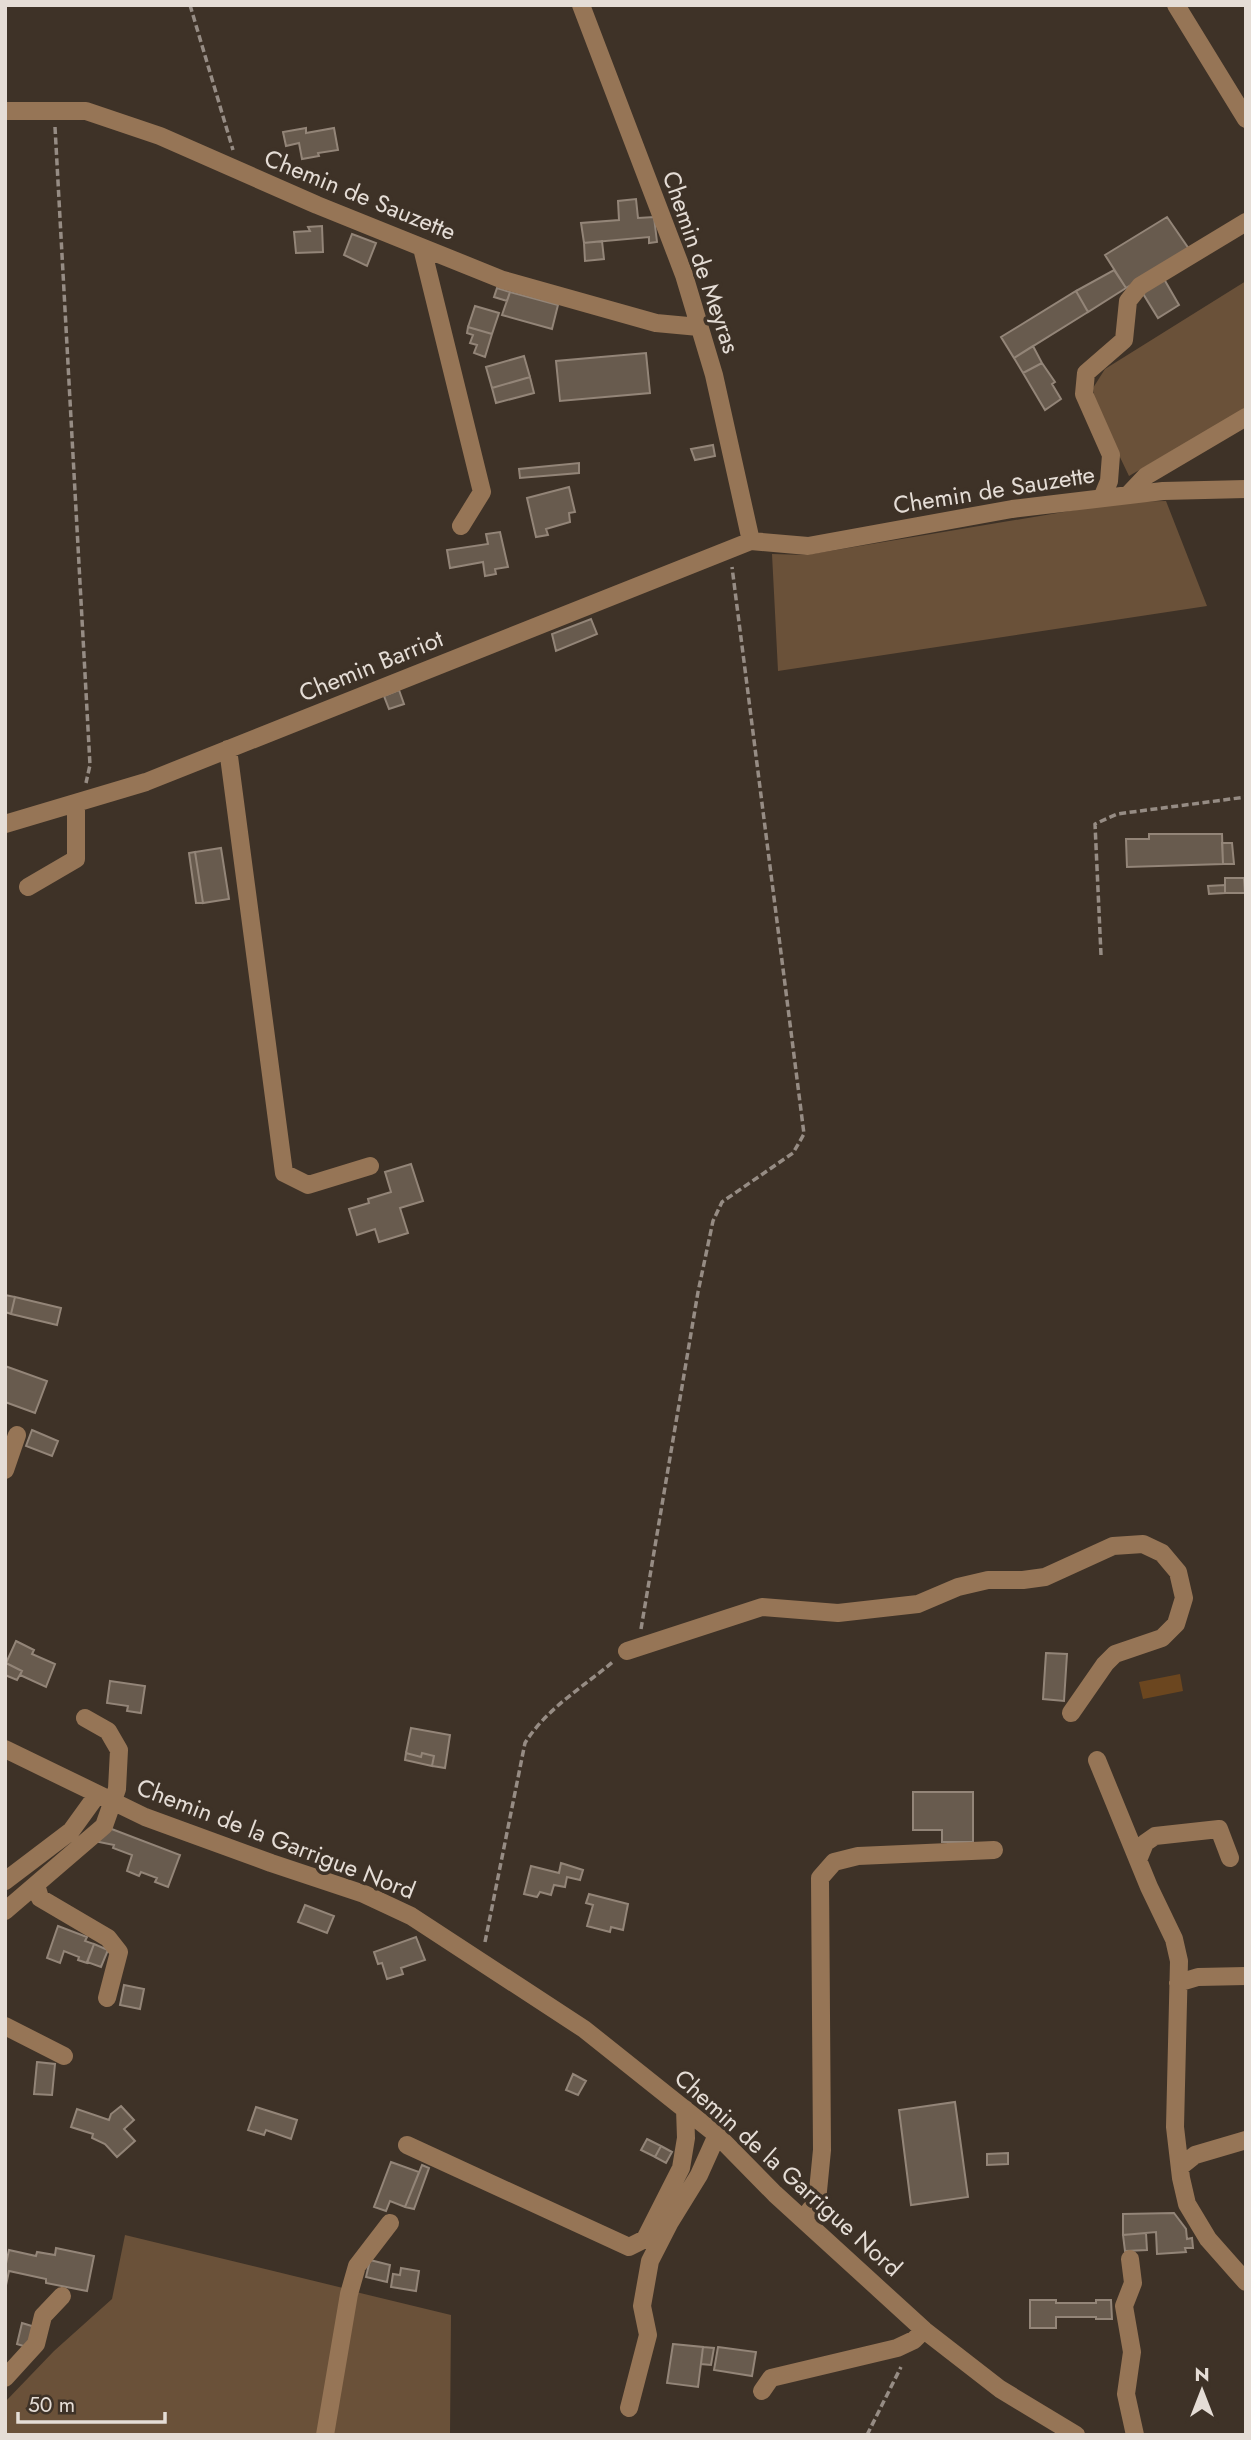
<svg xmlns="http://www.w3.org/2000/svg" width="1251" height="2440" font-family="Jost,sans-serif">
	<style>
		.green { fill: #6a5139 }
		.water { fill: #6b461f }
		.building { fill: #685b4e; stroke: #938578; stroke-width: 2 }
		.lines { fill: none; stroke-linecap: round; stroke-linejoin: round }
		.path { stroke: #968c84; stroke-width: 3.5; stroke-dasharray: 7 3.5; stroke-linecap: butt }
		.minor { stroke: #967556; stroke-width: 18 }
		.labels { text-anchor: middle; stroke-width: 7; stroke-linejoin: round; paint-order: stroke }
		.street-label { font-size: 24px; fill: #e5ddd6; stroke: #3e3227 }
	</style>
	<rect width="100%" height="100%" fill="#3e3227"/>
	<path class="green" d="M1246,281v127l-117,68 -34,-71 -2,-17 12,-19z
		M1166,501l41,105 -429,65 -6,-117 34,1 317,-53z
		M125,2235l218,53 -25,147h-313v-33l49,-51 58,-52z
		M356,2292l95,23 -1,120h-118z"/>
	<path class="water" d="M1180,1674l3,17 -40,8 -4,-17z"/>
	<path class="building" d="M306,128v5l28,-5 4,22 -20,3 1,3 -17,3 -3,-16 -13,3 -3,-14z
		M636,199l2,19 16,-1 3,25 -8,1v-6l-65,6 -3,-20 38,-3 -1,-19z
		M1167,217l22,32 -63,39 -21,-33z
		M322,226l1,26 -27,1 -2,-21 16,-1 -2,-4z
		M352,234l24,9 -9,23 -23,-11z
		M602,241l2,18 -19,2 -1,-18z
		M1114,270l12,18 -38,24 -12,-21z
		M1164,279l15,26 -21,13 -16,-26z
		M497,288l13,4 -3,9 -13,-4z
		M1076,291l12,21 -74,46 -13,-21z
		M510,292l48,13 -6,24 -50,-14z
		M475,306l24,7 -7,21 -24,-7z
		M468,327l24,7 -7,23 -11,-4 3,-8 -7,-2 3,-8 -6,-2z
		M1033,346l9,17 -19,10 -9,-15z
		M646,353l4,40 -90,8 -4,-40z
		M524,356l6,21 -38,11 -6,-21z
		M1042,363l13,19 -3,2 9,15 -16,11 -22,-37z
		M530,377l4,16 -38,10 -4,-15z
		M713,445l2,11 -20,4 -4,-11z
		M579,463v10l-59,5 -1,-9z
		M569,487l6,25 -6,1 1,9 -24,7 2,6 -12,2 -9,-39z
		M500,532l8,35 -13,2 1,5 -11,2 -2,-14 -33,6 -3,-18 41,-6 -2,-10z
		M591,619l6,15 -41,17 -4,-17z
		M399,690l5,14 -15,5 -5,-13z
		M1149,834h73l1,30 -96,3 -1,-28h23z
		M1222,843h10l2,21h-11z
		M221,848l8,51 -26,4 -8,-51z
		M195,852l8,51h-7l-7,-50z
		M1225,878h19l1,15h-20z
		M1225,885v8l-16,1 -1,-8z
		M411,1164l12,37 -23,7 8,25 -29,9 -4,-13 -18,6 -8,-26 20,-6 -1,-4 23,-7 -6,-20z
		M5,1295l10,2 -4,17 -6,-2z
		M15,1297l46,11 -4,17 -46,-11z
		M5,1366l42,15 -12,32 -30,-11z
		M32,1430l26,11 -6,15 -26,-10z
		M16,1641l18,9 -2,4 23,10 -9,23 -26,-12 2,-4 -16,-8z
		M1046,1653l21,1 -3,47 -21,-2z
		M6,1663l16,8 -5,9 -12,-5z
		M110,1681l35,5 -4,27 -14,-2 1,-5 -21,-3z
		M411,1728l39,7 -5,33 -13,-2 2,-10 -12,-3 -1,4 -15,-4z
		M406,1753l15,4 1,-4 12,3 -2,10 -27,-6z
		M913,1792h60v50h-31v-12h-29z
		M109,1828l71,27 -12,32 -13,-5 2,-4 -16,-6 -2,4 -12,-5 5,-16 -19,-7 1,-3 -20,-4z
		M561,1863l22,7 -3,10 -13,-3 -2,10 -11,-2 -3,10 -11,-3 -3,5 -13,-3 7,-28 28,7z
		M589,1894l39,10 -5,26 -12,-3 -1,5 -23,-6 6,-21 -7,-2z
		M305,1905l29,11 -7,17 -29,-11z
		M58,1926l29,11 -2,4 9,3 -7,19 -9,-3 1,-3 -15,-6 -4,12 -13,-5z
		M416,1937l9,23 -24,8 2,6 -16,5 -5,-16 -4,1 -4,-12z
		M94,1944l14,6 -7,17 -14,-5z
		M124,1985l20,4 -4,20 -20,-4z
		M37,2062l18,2 -3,31 -18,-1z
		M573,2074l13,7 -8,14 -12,-5z
		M955,2102l13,95 -57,8 -12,-95z
		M121,2106l13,14 -10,9 11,12 -18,16 -12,-13 -13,-6 1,-4 -22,-7 6,-18 32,11 2,-6z
		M256,2107l41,13 -6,19 -25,-9 -2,5 -16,-5z
		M647,2139l14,7 -6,11 -14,-7z
		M661,2146l11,6 -6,11 -11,-6z
		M1008,2153v11l-21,1v-11z
		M391,2162l28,10 -14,35 -15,-6 -4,10 -12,-4z
		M422,2165l7,3 -15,41 -9,-2z
		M1174,2213l12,16 1,10 5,-1 1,10h-8l1,4 -29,2 -1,-22 -33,3v-21z
		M1146,2233l1,17 -22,1 -2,-16z
		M56,2248l38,8 -7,35 -41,-8v-4l-37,-8 -4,19v-22l4,-18 27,6 1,-4 18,3z
		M370,2260l20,5 -3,17 -21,-5z
		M401,2268l18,3 -3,20 -25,-4 2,-13 7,1z
		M1030,2300h26v3h40v-3h15l1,19h-16v-2h-40v11h-26z
		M22,2323l13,4 -5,21 -13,-4z
		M673,2344l30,3 -5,40 -31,-4z
		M703,2347l11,1 -3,17 -10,-1z
		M718,2347l38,5 -4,24 -38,-6z"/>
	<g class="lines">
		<path class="path" d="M190,5l43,145
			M55,127l35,638 -4,18
			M1101,955l-6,-131 22,-10 129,-17
			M641,1629l57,-337 15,-71 9,-19 71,-49 11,-19 -72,-567
			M485,1942l40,-199c21,-34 58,-56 89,-82
			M867,2435l34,-68"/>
		<path class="minor" d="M581,5l103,270 30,100 37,166
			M1176,5l70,114
			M5,111h81l74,25 157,69 186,75 153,43 43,4
			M422,248l60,244 -21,34
			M1128,495l18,-19 100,-59
			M1102,498l7,-17 2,-26 -27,-61 2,-21 38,-33 4,-39 12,-15 106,-64
			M228,749l56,424 24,12 62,-19
			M5,824l141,-42 605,-241 57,5 204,-37 151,-18 83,-2
			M28,887l48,-28v-55
			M5,1470l12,-35
			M627,1651l135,-44 76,6 80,-9 40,-17 30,-7h35l22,-3 68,-31 30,-2 19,9 16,19 6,26 -8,26 -14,14 -47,16 -10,10 -34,49
			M5,1749l140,68 126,46 93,31 47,22 173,113 133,106 58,59 149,136 76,59 76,46
			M1097,1760l52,127 25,52 5,22 -4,166 6,51 6,26 21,35 38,43
			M1138,1860l7,-17 10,-7 64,-7 11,29
			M5,1881l66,-50 26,-36
			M36,1885l4,13 68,40 11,14 -12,46
			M5,1911l99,-85 13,-37 2,-39 -11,-19 -23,-13
			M1178,1983l20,-6 48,-1
			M5,2026l59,30
			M407,2145l222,102 16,-8 36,-71 5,-30 -1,-29
			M1180,2167l15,-12 51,-15
			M803,2219l14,-18 5,-51 -2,-272 14,-16 24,-6 136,-6
			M1130,2259l3,24 -9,23 8,46 -6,42 9,41
			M5,2378l31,-34 7,-28 19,-20
			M762,2391l9,-13 126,-30 17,-8 10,-10
			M629,2408l19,-73 -6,-29 8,-45 20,-39 29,-47 18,-40
			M325,2435l24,-141 8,-28 33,-43"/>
	</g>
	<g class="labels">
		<g class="street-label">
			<text transform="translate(360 195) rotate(22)" y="8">Chemin de Sauzette</text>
			<text transform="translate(701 262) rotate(71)" y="8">Chemin de Meyras</text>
			<text transform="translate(994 490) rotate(-9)" y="8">Chemin de Sauzette</text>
			<text transform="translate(371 666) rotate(-22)" y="8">Chemin Barriot</text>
			<text transform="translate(276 1839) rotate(21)" y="8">Chemin de la Garrigue Nord</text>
			<text transform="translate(788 2173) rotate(42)" y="8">Chemin de la Garrigue Nord</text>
		</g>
	</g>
	<rect width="1251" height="2440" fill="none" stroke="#e5ddd6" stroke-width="14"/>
	<g transform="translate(1202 2391)" stroke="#3e3227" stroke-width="5" paint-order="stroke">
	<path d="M0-5L12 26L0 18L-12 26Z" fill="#e5ddd6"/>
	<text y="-10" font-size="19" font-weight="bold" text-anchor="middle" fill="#e5ddd6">N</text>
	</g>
	<path d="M18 2412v10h147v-10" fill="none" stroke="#e5ddd6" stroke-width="3.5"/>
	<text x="28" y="2412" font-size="21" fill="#e5ddd6" stroke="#3e3227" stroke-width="5" paint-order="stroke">50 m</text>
</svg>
